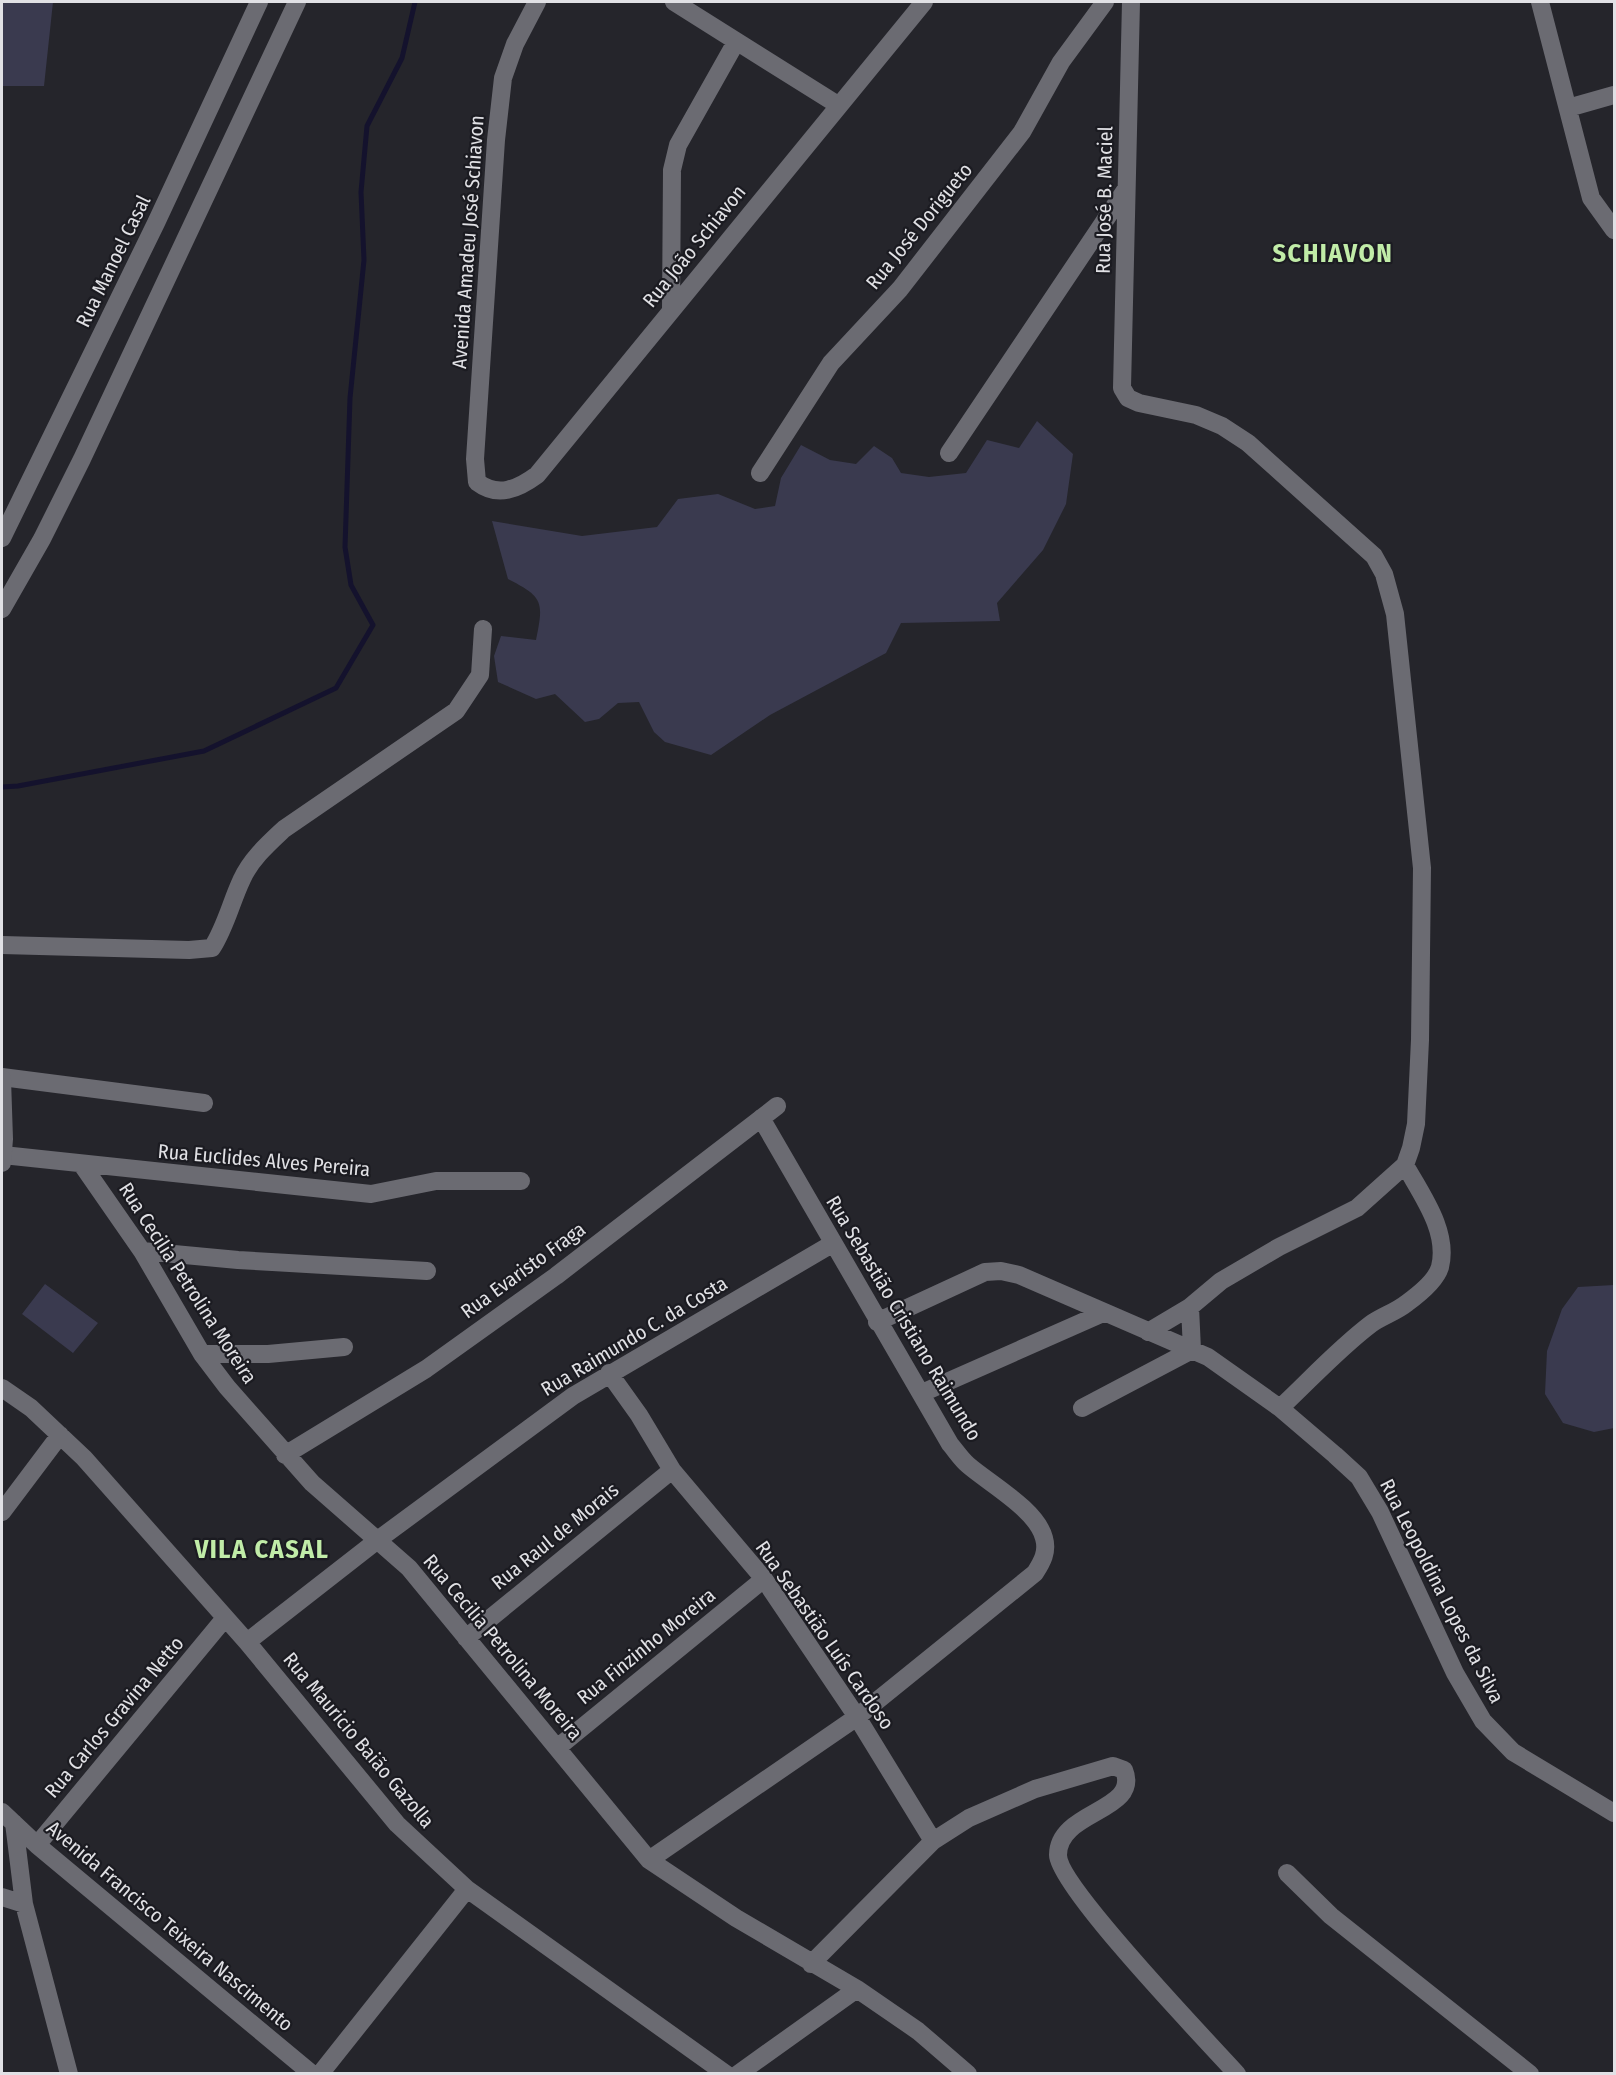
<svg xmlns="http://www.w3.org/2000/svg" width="1616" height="2075" font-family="'Fira Sans Condensed',sans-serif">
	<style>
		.green { fill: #3a3a4f }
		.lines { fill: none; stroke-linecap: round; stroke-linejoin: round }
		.stream { stroke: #14122d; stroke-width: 5 }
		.street { stroke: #6b6b72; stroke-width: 18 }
		.secondary { stroke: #6b6b72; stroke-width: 18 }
		.labels { text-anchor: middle; stroke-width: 4.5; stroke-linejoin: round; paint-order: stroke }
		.street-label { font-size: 20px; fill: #e1e1e5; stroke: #1b1b21 }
		.district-label { font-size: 26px; font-weight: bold; letter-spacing: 1.5px; fill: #c1eca8; stroke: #1b1b21 }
	</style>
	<rect width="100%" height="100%" fill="#25252b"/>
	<path class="green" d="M2,2h51l-9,84h-42z
		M1037,421l36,33 -7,50 -23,46 -46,53 3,18 -99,2 -15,30 -116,62 -59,40 -46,-13 -11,-10 -15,-30 -21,1 -19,16 -14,3 -30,-28 -19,5 -38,-17 -4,-26 7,-20 35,4c8,-39 7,-43 -28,-61l-16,-58 90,15 75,-9 21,-28 40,-5 37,15 20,-3 6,-28 20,-33 29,15 26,4 18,-18 18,12 9,15 28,4 37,-4 21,-33 32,8z
		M45,1284l53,39 -25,30 -51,-39z
		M1614,1285v143l-20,4 -31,-9 -18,-29 2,-43 15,-42 16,-22z"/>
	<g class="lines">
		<path class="stream" d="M2,787l16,-1 186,-35 132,-63 37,-63 -22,-40 -6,-38 5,-149 14,-138 -3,-68 6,-66 35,-68 13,-56"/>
		<path class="street" d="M537,2l-22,42 -12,34 -7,62 -21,319 2,23c21,16 41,7 60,-7l387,-473
			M674,2l164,103
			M1131,2l-9,386 6,10 11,5 57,12 26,11 26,17 126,113 10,18 11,40 27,254 -2,172 -4,84 -5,24 -6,17 -48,43 -78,39 -58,34 -31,26 -42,25
			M1540,2l51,196 23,32
			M1568,108l46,-13
			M671,310l1,-140 6,-25 58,-103
			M949,453l177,-264
			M760,473l71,-110 69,-74 122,-157 39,-70 44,-60
			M2,538l154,-315 103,-221
			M2,945l187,5 23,-2c14,-22 19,-46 30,-69 9,-20 26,-35 42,-50l172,-118 24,-36 3,-46
			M2,1077l202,26
			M3,1155l368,39 65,-13h85
			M83,1166l59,85 60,103 25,33 85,96 97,85 240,292 87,58 121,71 61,42 50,43
			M142,1251l96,9 189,11
			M877,1322l108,-50 16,-1 18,4 189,82 72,51 55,47 24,22 21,35 75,161 28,48 30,31 101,61
			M202,1354h66l76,-7
			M609,1373l30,42 33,55 92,109 93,138 76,124
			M2,1388l29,20 53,50 163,184 150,182 70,65 259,185
			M922,1393l181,-80
			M1082,1408l110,-58 -2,-43
			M1280,1408c30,-28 58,-59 91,-84 11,-8 25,-12 36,-21 11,-8 29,-22 33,-36 9,-36 -19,-73 -35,-102
			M285,1455l141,-86 130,-93 221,-170
			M2,1512l58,-77
			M466,1638l206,-168
			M247,1642l132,-103 194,-143 259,-152
			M557,1748l207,-169
			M2,1812l35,33 275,229
			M14,1823l10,81 45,170
			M37,1845l188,-227
			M649,1860l208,-143 178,-144c7,-11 13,-21 9,-35 -7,-28 -54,-54 -76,-73 -7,-6 -12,-14 -18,-21l-189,-326
			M1287,1873l44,43 199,158
			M2,1897l22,7
			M811,1964l122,-123 36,-23 66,-29 78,-23 11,4c17,42 -66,40 -66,85 0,31 150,187 179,219
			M320,2074l147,-185
			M738,2074l119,-85"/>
		<path class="secondary" d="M2,609l40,-70 40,-80 215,-457
			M2,1079l2,60 -2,24"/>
	</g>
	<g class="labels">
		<g class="street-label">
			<text transform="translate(1104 200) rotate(-89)" y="7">Rua José B. Maciel</text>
			<text transform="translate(919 226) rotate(-51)" y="7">Rua José Dorigueto</text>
			<text transform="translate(468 242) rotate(-86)" y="7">Avenida Amadeu José Schiavon</text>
			<text transform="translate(694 246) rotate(-51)" y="7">Rua João Schiavon</text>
			<text transform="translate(113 261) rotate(-64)" y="7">Rua Manoel Casal</text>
			<text transform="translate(264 1160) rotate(5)" y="7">Rua Euclides Alves Pereira</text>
			<text transform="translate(523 1270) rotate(-36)" y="7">Rua Evaristo Fraga</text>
			<text transform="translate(188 1283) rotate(57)" y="7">Rua Cecilia Petrolina Moreira</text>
			<text transform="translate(904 1318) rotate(59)" y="7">Rua Sebastião Cristiano Raimundo</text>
			<text transform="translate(634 1336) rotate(-31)" y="7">Rua Raimundo C. da Costa</text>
			<text transform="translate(555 1536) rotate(-39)" y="7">Rua Raul de Morais</text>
			<text transform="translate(1442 1591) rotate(63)" y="7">Rua Leopoldina Lopes da Silva</text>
			<text transform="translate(825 1635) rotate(55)" y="7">Rua Sebastião Luís Cardoso</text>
			<text transform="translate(646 1646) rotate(-39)" y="7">Rua Finzinho Moreira</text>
			<text transform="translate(503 1647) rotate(50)" y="7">Rua Cecilia Petrolina Moreira</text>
			<text transform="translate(114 1717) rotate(-50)" y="7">Rua Carlos Gravina Netto</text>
			<text transform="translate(359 1740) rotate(50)" y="7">Rua Mauricio Baião Gazolla</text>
			<text transform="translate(170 1926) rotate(40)" y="7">Avenida Francisco Teixeira Nascimento</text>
		</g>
		<g class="district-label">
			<text x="1333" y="262">SCHIAVON</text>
			<text x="262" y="1558">VILA CASAL</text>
		</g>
	</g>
	<rect width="1616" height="2075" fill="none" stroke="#e1e1e5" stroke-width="6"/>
</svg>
